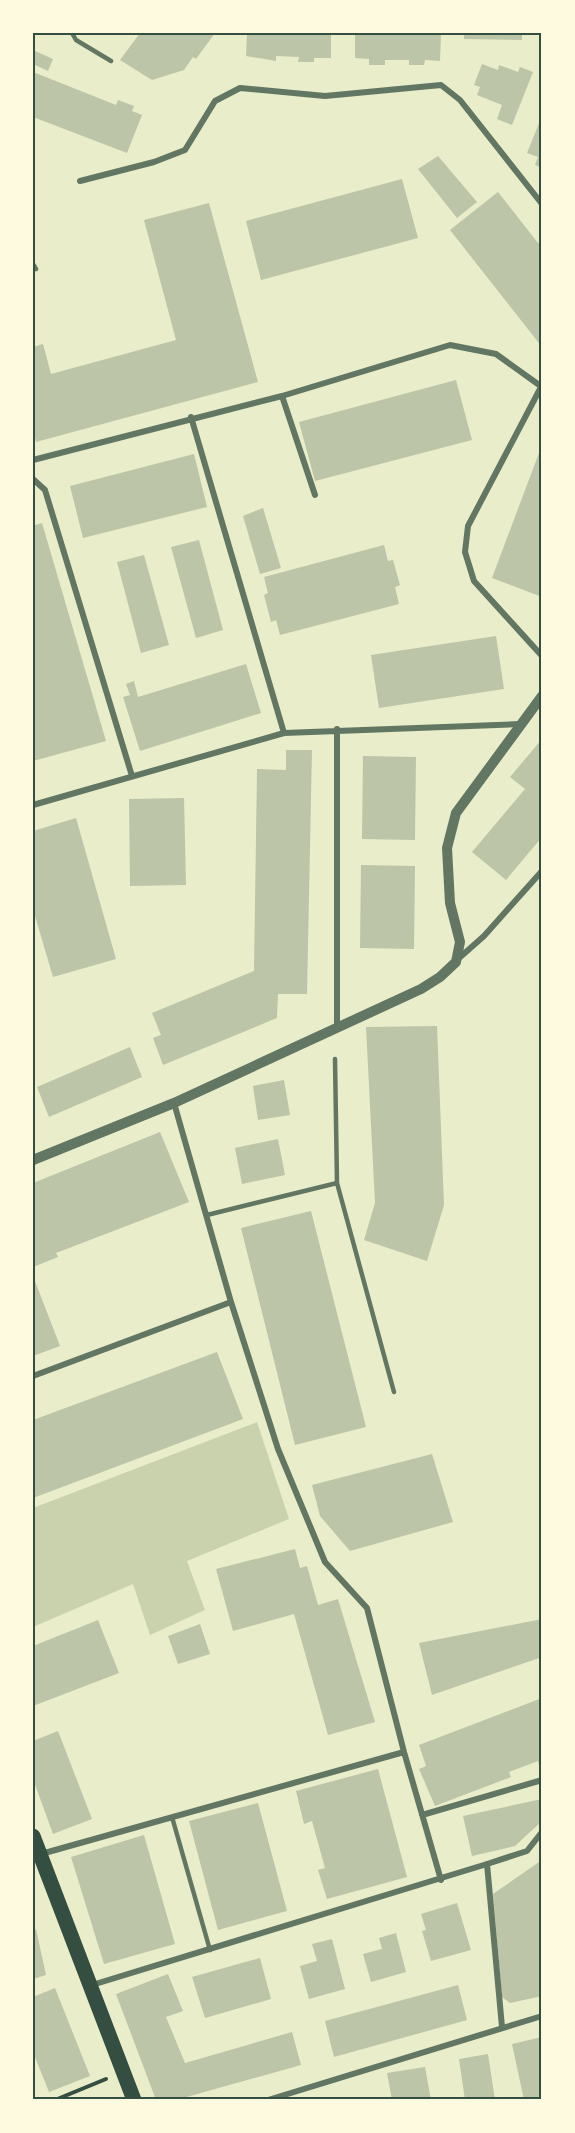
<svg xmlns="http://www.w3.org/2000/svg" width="575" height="2133" font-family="'IBM Plex Serif',serif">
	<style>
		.green { fill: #cad2ad }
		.building { fill: #bcc5a7 }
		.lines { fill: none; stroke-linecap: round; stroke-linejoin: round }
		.path { stroke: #344e41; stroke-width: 4 }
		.service { stroke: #617663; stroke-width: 4.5 }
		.minor { stroke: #617663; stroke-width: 6 }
		.tertiary { stroke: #617663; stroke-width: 10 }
		.primary { stroke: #344e41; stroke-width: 15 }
		.neatline { fill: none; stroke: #344e41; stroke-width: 2 }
	</style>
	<rect width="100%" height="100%" fill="#e9edc9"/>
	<path class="green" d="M257,1422l32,97 -102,42 18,49 -55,25 -17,-51 -100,43v-119z"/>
	<path class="building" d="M140,33h75l-19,26 -3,-2 -9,13 -32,10 -32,-20z
		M247,33h84v25h-17v4h-16l1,-5 -23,-1v5l-30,-5z
		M355,33h86l-1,28 -15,-1 -1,5h-15v-5h-24v5h-16v-6l-14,-1z
		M464,33h58v7l-58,-1z
		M35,51l18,8 -5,12 -15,-7z
		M482,64l16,6 1,-5 19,7 2,-5 13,5 -21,53 -15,-6 5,-14 -25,-10 3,-8 -6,-2z
		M33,72l83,33 2,-5 16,6 -2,5 10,4 -15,38 -94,-36z
		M542,116v52l-7,-3 3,-8 -11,-4z
		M438,156l39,46 -20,16 -39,-49z
		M402,179l16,59 -157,42 -15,-59z
		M498,192l44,56v99l-92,-117z
		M209,203l49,179 -222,60 -3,-13v-82l10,-3 8,30 125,-34 -32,-120z
		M456,380l16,60 -157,41 -16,-59z
		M542,445v152l-50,-19z
		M194,454l13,53 -124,31 -13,-52z
		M263,508l18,60 -21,6 -17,-58z
		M42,523l64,218 -73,20v-235z
		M199,540l24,90 -27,8 -25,-91z
		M384,545l4,16 5,-1 7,25 -5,2 4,17 -119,31 -4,-15 -5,2 -7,-27 4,-2 -4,-16z
		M144,555l25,90 -28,8 -24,-91z
		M496,636l8,53 -125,19 -8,-53z
		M246,664l15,49 -121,38 -17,-54 7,-2 -4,-11 8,-3 4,16z
		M542,739v98l-36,43 -34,-28 53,-63 -15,-12z
		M286,750h26l-5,244h-29l-1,24 -114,47 -10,-27 8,-3 -9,-22 102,-42 3,-202 29,1z
		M363,756l53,1 -1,83 -53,-1z
		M184,798l2,87 -56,1 -1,-87z
		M76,818l40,141 -63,18 -20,-68v-78z
		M361,865l54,1 -1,83 -54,-1z
		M437,1026l7,179 -17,56 -63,-21 11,-37 -9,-176z
		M130,1047l12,30 -93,40 -12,-30z
		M284,1080l6,35 -32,5 -5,-34z
		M160,1132l29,70 -133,51 2,4 -25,10v-84z
		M278,1139l7,36 -43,9 -7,-36z
		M311,1211l55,216 -71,18 -54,-217z
		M33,1276l27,70 -27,10z
		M217,1352l26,67 -210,79v-78z
		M432,1454l21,68 -103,29 -30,-35 -8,-31z
		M295,1549l5,19 7,-2 11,39 20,-6 37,123 -47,13 -34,-121 -61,17 -17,-62z
		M542,1619v38l-110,38 -13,-52z
		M98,1620l21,53 -86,33v-60z
		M200,1624l10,30 -32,10 -10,-28z
		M542,1698v66l-3,1 -1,-4 -29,11 2,5 -76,29 -16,-37 7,-3 -7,-21z
		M58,1731l34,88 -39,15 -20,-55v-38z
		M378,1769l29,108 -80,22 -9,-29 7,-2 -13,-47 -8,3 -8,-33z
		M542,1799v22l-27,25 -43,10 -9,-40z
		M258,1803l29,108 -69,19 -29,-109z
		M144,1835l31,109 -71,20 -33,-107z
		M539,1862l3,2v132l-32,7 -8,-6 -9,-103z
		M457,1903l14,47 -40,11 -9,-30 4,-1 -5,-16z
		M36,1929l10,46 -13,4v-49z
		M396,1933l10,39 -35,10 -8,-28 19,-5 -3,-11z
		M332,1939l13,50 -36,10 -9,-33 17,-5 -5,-17z
		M260,1958l11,41 -66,19 -13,-41z
		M168,1974l15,37 -17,6 19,46 107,-31 9,33 -125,35h-20l-40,-106z
		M458,1985l9,35 -133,37 -9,-36z
		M55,1988l35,88 -41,16 -16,-40v-55z
		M542,2037v63h-18l-12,-56z
		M488,2054l7,46h-30l-6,-41z
		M425,2067l6,33h-39l-5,-27z"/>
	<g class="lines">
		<path class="path" d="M55,2100l51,-21"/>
		<path class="service" d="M72,33l4,7 35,21
			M33,264l3,5
			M337,1183l57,209
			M207,1215l130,-32 -2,-124
			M172,1817l38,133"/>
		<path class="minor" d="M80,181l74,-19 31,-12 30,-49 25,-13 85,8 116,-11 19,15 82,104
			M541,387l-73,139 -3,26 9,29 68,75
			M282,396l33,99
			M191,417l93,316
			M33,460l249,-64 168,-51 46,9 46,33
			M33,479l12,11 87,286
			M33,805l251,-72 236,-9
			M458,959l26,-23 58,-65
			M337,1027v-298
			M174,1103l57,199 47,147 47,113 42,46 37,144 37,128
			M33,1376l198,-74
			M422,1815l120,-35
			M41,1854l363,-102
			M487,1864l15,163
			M92,1985l395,-121 40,-13 15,-19
			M268,2100l274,-84"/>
		<path class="tertiary" d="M33,1160l141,-57 247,-114 19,-12 16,-15 4,-20 -10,-39 -3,-55 9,-35 86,-117"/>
		<path class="primary" d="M33,1836l101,264"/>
	</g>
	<rect width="575" height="2133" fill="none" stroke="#fefae0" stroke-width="69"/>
	<rect x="34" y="34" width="506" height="2064" class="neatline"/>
</svg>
